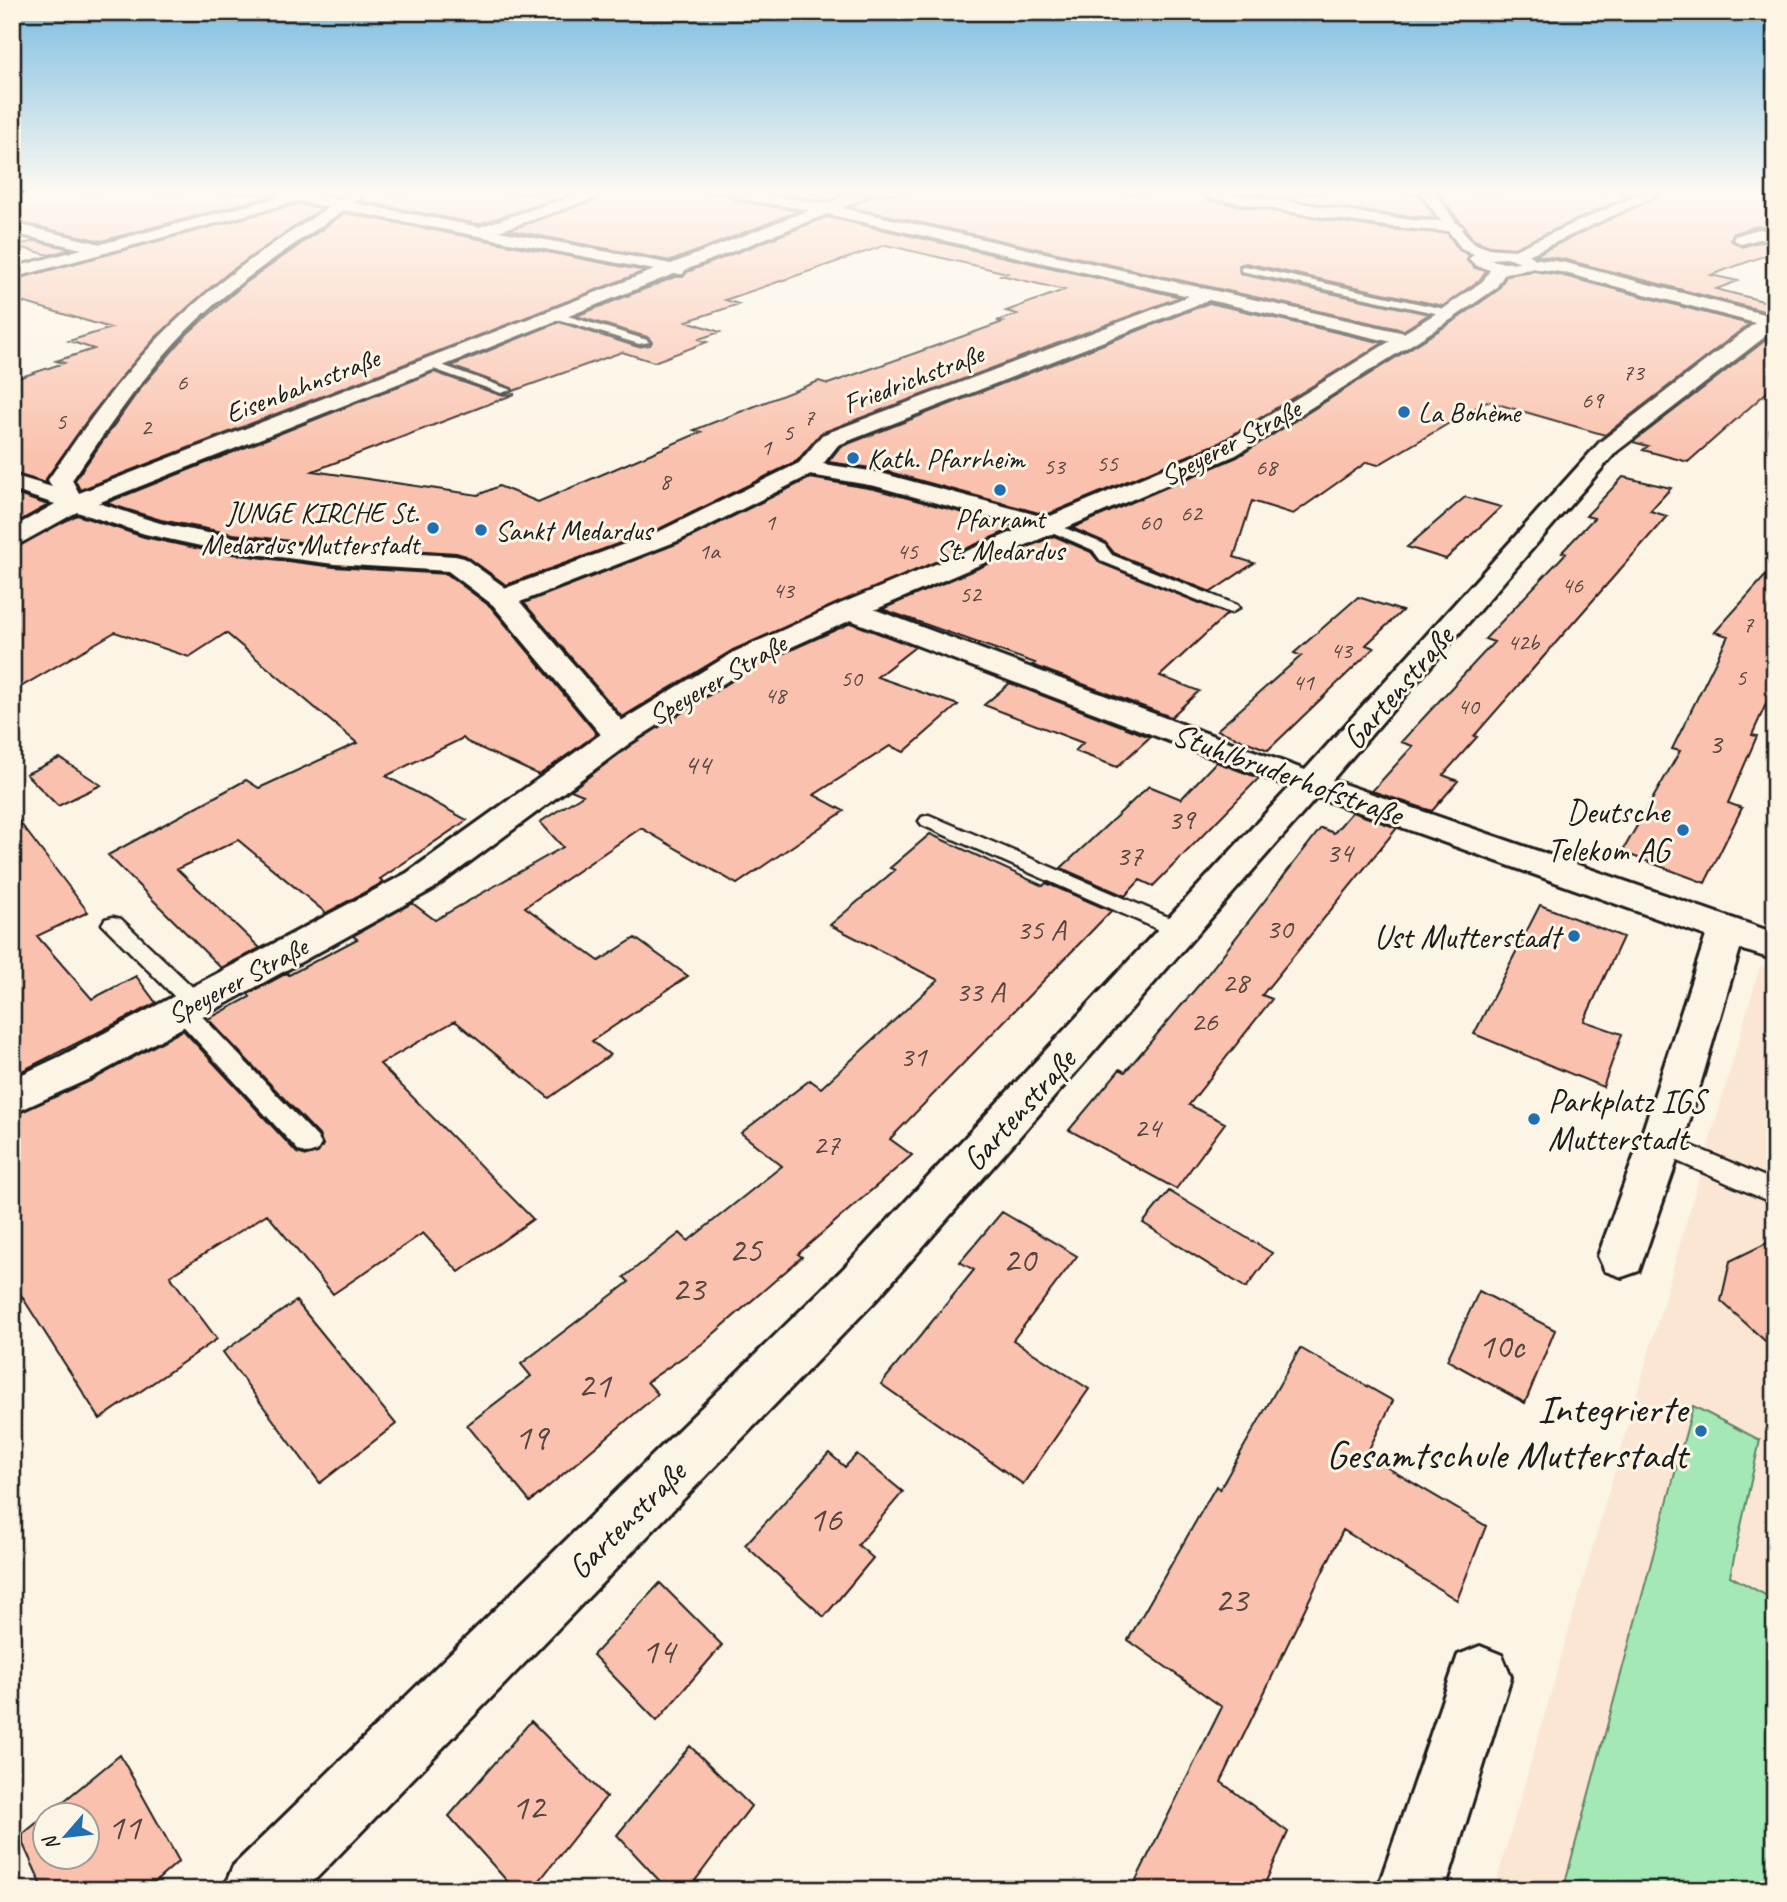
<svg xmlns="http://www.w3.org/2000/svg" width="1787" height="1902" font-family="Caveat,sans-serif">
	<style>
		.built { fill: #fbe6d4 }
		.green { fill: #a4e9b5; stroke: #608268; stroke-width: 2 }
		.building { fill: #fac2ae; stroke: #1c1c1c; stroke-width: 2 }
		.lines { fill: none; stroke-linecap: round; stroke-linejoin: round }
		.service-casing { stroke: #1c1c1c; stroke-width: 5 }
		.minor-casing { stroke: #1c1c1c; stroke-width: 6 }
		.tertiary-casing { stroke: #1c1c1c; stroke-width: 6 }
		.secondary-casing { stroke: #1c1c1c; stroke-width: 6 }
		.service { fill: #fcf5e5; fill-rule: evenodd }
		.minor { fill: #fcf5e5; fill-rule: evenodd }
		.tertiary { fill: #fcf5e5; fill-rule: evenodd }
		.secondary { fill: #fcf5e5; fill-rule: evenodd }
		.poi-dot { fill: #1f6fb2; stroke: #fcf5e5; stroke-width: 2.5 }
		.labels { text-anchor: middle; stroke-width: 6; stroke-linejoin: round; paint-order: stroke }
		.far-number-label { font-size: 24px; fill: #544640 }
		.far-street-label { font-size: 28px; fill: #1c1c1c; stroke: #fcf5e5 }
		.far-poi-label { font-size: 28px; fill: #1c1c1c; stroke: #fcf5e5; text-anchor: start }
		.number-label { font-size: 30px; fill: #544640 }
		.street-label { font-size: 33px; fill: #1c1c1c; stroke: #fcf5e5 }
		.poi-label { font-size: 33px; fill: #1c1c1c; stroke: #fcf5e5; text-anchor: end }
		.near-number-label { font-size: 37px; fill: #544640 }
		.near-poi-label { font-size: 40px; fill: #1c1c1c; stroke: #fcf5e5; text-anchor: end }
	</style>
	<rect width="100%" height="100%" fill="#fcf5e5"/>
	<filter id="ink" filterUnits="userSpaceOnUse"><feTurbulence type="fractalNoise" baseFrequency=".0143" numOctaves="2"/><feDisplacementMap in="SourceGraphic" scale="14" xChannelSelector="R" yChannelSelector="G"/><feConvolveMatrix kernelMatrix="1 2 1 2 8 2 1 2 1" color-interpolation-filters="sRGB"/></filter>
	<g filter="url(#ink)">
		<path class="built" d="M1760,966l15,5v919h-281z"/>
		<path class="green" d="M1693,1406l67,34 -30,136 45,24v290h-212z"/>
		<path class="building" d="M12,194h263l1,1 -175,46 -89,-20z
			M367,194h204l-92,30 -119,-23z
			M603,194h124l9,7 63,10 -128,50 -162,-31 90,-31z
			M780,194h64l-19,7z
			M873,194h328l9,7 91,15 85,13 61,4 12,17 10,5 -2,6 8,7 11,3 -5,8 -38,27 -197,-43 -7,2 1,9 189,40 -25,16 -554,-123z
			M1250,194h168l18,24 -50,-4z
			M1439,194h195l-120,54 -24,-2 -16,-6z
			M1661,194h114v35l-18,-3 -23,7 -4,7 12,7 17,-5 16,3v7l-64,23 27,6 -22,8 59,15v10l-212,-55 -28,-4z
			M297,204l25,4 -94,65 -73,65 -65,78 -44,63v4l-34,-10v-93l52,-17 -8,-2 38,-12 -25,-8 42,-13 -99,-29v-19z
			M345,213l300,58 -565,219 -5,-10 67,-94 46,-53 56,-49z
			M827,217l353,80 -359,136 -24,28 -136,67 -155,57 -40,-29 -10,-3 -149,-10 -74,-9 -72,-14 -55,-17 328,-131 66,23 15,-1 -202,77 165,24 21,-9 39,16 163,-70 -7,-2 125,-49 9,3 175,-62 -6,-1 20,-7 -11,-3 58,-21 -63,-15 6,-2 -121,-28 -161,55 14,4 -52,17 33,11 -21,7 8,3 -53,20 -32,-10 -109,39 -1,-3 -61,-22 108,-44 79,25 12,-2 2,-3 -4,-5 -72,-21 99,-39h8l4,-5z
			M35,241l36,8 -22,6 -34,-9z
			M1533,271l27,4 189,49 -144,111 -118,-34 -109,64 -11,-3 -74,52 -41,-13 -18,56 20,6 -43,29 -97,-39 -9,-11 -33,-14 165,-71 220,-138 41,-29 9,-15z
			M1209,303l174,40 -164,100 -173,72 -168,-46 -50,-7 12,-15z
			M1775,333v52l-87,77 -45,-12 5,-4 -15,-4z
			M1623,477l48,11 -21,23 17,5 -193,220 3,1 -34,38 15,6 -26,30 -60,-20 41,-45 -12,-4 93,-100 -9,-3 81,-86 -4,-1 32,-34 -8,-2z
			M810,478l64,11 142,38 -283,123 -111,67 -98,-114 157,-61z
			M12,493l36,12 -36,20z
			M1465,497l36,10 -55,52 -39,-12z
			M77,515l67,22 65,14 125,16 113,7 44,33 106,127 -58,41 -72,-33 -4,-4 -77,38 81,44 -87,59 4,3 -58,31 -88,-73 -61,29 83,79 -39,20 -113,-113 138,-75 13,8 98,-45 -131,-110 -37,24 -74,-25 -103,60v-144z
			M1054,536l37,16 9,11 127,51 -67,62 39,15 -28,26 -139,-52 3,-2 -153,-54z
			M1775,565v119l-23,51 5,1 -29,67 14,5 -37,75 -83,-31 58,-101 -8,-2 56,-113 -13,-4z
			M1358,597l44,14 -36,34 8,3 -81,78 -25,24 -51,-20 84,-74 -7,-3z
			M851,623l64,24 -38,30 81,28 -54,47 -14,-6 -76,49 30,16 -107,73 -96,-56 -116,79 74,54 36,-23 53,38 -96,65 18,14 -61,43 -94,-77 -75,43 153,155 -74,53 -36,-39 -90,61 -66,-80 -97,62 47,63 -117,80 -88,-138v-165l80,-36 91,-50 114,123 10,3 11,-3 5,-8 -4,-10 -111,-116 42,-22 -2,-3 39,-21 2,2 68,-36 -4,-3 59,-33 23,17 128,-73 -23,-25 43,-27 -12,-5 60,-45 124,-79z
			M1010,683l140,54 -33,30 -42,-16 8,-8 -99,-38z
			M60,758l41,27 -43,21 -32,-32z
			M1216,762l43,16 -106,108 -13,-6 -15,16 -64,-28 88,-82 32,13z
			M12,812l76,100 -51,24 55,63 44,-23 20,27 -144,73z
			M1352,812l45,16 -135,167 10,4 -83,106 36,18 -49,66 -107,-59 51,-61 5,3 78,-92 118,-152 13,5z
			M930,834l113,52 3,-3 65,28 -221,228 22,16 -114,99 4,3 -100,87 -55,38 11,12 -128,108 -63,-77 64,-49 -10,-12 108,-82 -5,-5 56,-44 8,8 94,-75 -41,-33 69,-53 11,8 117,-108 -108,-55 65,-55 -5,-2z
			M1540,905l83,32 -39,84 38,13 -19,53 -129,-53z
			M1169,1191l103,62 -26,35 -103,-65z
			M1002,1212l75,44 -64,84 76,49 -66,95 -142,-100 93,-114 -14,-8z
			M1775,1239v111l-54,-49 9,-40z
			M1479,1291l76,39 -30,73 -78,-43z
			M296,1301l100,123 -76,59 -97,-131z
			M1300,1348l93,53 -27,54 120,71 -29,74 -114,-70 -122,252 67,50 -26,58h-131l91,-183 -94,-67 88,-154 4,3z
			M829,1453l16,14 12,-13 46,38 -45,53 15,13 -49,59 -79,-72z
			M660,1583l62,62 -65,76 -64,-66z
			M531,1721l75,76 -74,93h-17l-66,-74z
			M690,1746l61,60 -63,84h-20l-51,-55z
			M120,1755l59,106 -33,29h-102l-21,-46v-10l23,-19v42h42v-42h-41z"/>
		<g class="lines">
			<defs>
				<path id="service" d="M1245,266l204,44 5,3 -5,3 -208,-45v-4z
					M558,313l89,27 2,2 -10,2 -85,-26v-4z
					M428,363h8l75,27 -10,3 -73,-26z
					M1050,522l54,22 8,11 125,50 2,3 -8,5 -6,-2 -124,-50 -8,-11 -48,-21 -2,-3z
					M929,815l258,110 3,5 -3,5 -8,2 -8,-2 -249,-110 -3,-4 3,-4z
					M113,917l8,2 82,78 4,6 -4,6 -6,2 120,126 4,7 -4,7 -9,3 -9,-3 -125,-135 -4,-6 4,-6 6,-2 -78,-78 3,-5z
					M1661,1133l114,48v23l-123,-54 -4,-7 4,-7z"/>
				<path id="minor" d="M278,194h35l26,6 8,-6h17l-10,9 125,24 100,-33h21l-2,3 -99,34 172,33 138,-54 -73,-12 -7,-4h34l62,10 26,-10h20l-29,14 563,125 10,6 -10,6 -196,-45 -371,145 -15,19 54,8 182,49 4,5 -4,5 -9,3 -175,-48 -65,-11 -130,65 -160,62 115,134 -5,7 -11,3 -11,-3 -115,-138 -45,-34 -114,-7 -124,-16 -65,-14 -68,-22 -56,31 -9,3v-18l43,-24 -43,-14v-15l40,12 -4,-7c38,-55 78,-112 127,-158 46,-45 100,-80 154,-115l-32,-6 -285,77v-10l70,-19 -70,-16v-10l89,21 179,-47zM344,210l310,60 -575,223 -7,-13c36,-51 70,-104 114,-149 47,-48 104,-83 158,-121zM827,214l362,82 -367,139 -23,28 -137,67 -156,58 -42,-30 -9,-2c-97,-6 -201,-10 -295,-33 -21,-6 -41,-14 -62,-20l576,-229h9l2,-4z
					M1203,194c70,0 139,19 209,26 14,2 42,-2 52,8 -14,14 -221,-25 -254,-30z
					M1758,229l17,3v10l-16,-3 -18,5 -8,-5 2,-3z
					M1531,258l31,4 213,55v12l-159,123 -284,328 443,153v27l-35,-11 -57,194 -44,128 -17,6 -17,-6 -7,-15 41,-113 67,-207 -389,-139 -441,503 -571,590h-82l10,-24 609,-596 448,-483 -450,-171 -4,-6 4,-6 10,-2 10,2 445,166 295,-328 155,-119 -194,-51 -36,-5 -2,-4z
					M1480,1646l22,9 9,22 -66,213h-68l81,-235z"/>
				<path id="tertiary" d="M1640,194h19l-137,64h-12l-2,-3 2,-3z"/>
				<path id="secondary" d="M1421,194h15c10,13 25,39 37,48 20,14 49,-1 66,21l-8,6 -26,4 -9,15 -41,29 -219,138 -376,161 -106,48 -124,79 -197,146 -342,189 -79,36v-35l49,-23 346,-183 201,-144 126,-77 106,-48 380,-159 223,-136 40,-28 7,-11 -13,-4 -8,-7 5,-5 -13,-6zM1510,258l10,4 -16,1 -15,-4z"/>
			</defs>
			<use href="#service" class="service-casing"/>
			<use href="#minor" class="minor-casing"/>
			<use href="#tertiary" class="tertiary-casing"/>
			<use href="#secondary" class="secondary-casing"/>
			<use href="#service" class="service"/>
			<use href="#minor" class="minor"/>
			<use href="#tertiary" class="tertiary"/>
			<use href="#secondary" class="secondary"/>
		</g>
	</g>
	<linearGradient id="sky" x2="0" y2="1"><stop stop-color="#7dbee1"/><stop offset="0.42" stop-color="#fefaf3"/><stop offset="1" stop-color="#fefaf3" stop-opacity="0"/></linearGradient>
	<rect width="1787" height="460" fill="url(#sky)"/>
	<g class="poi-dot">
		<circle cx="1404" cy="412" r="7"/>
		<circle cx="853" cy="458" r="7"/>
		<circle cx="1000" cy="490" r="7"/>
		<circle cx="433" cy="528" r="7"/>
		<circle cx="481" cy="530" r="7"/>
		<circle cx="1683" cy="830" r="7"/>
		<circle cx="1574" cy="936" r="7"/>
		<circle cx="1534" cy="1119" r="7"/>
		<circle cx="1701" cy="1431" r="7"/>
	</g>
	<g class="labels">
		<g class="far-number-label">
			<text x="1633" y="380">73</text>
			<text x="182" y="390">6</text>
			<text x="1592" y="408">69</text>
			<text x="809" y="425">7</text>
			<text x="61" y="429">5</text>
			<text x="146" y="435">2</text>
			<text x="788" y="440">5</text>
			<text x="766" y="455">1</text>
			<text x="1107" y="471">55</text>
			<text x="1054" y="474">53</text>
			<text x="1266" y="475">68</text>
			<text x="665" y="489">8</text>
			<text x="1191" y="521">62</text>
			<text x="770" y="530">1</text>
			<text x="1150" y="530">60</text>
			<text x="709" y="559">1a</text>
			<text x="907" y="559">45</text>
			<text x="1572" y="593">46</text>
			<text x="783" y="598">43</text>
			<text x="970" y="602">52</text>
			<text x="1748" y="632">7</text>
			<text x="1523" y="650">42b</text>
			<text x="1341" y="658">43</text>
			<text x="1741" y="685">5</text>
			<text x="851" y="686">50</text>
			<text x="1303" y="690">41</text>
			<text x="775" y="703">48</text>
			<text x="1468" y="714">40</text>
		</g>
		<g class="far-street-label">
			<text transform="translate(913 378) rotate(-21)" y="10">Friedrichstraße</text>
			<text transform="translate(302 385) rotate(-21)" y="10">Eisenbahnstraße</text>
			<text transform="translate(1230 442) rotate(-28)" y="10">Speyerer Straße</text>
			<text transform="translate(717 679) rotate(-30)" y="10">Speyerer Straße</text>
			<text transform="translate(237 980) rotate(-28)" y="10">Speyerer Straße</text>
		</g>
		<g class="far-poi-label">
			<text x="1418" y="422">La Bohème</text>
			<text x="867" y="468">Kath. Pfarrheim</text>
			<text x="419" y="522" text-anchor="end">JUNGE KIRCHE St.<tspan x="419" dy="32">Medardus Mutterstadt</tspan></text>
			<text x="1000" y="528" text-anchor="middle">Pfarramt<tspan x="1000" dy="32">St. Medardus</tspan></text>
			<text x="495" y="540">Sankt Medardus</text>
		</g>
		<g class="number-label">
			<text x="1715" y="753">3</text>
			<text x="697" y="774">44</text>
			<text x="1181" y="829">39</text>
			<text x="1339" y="862">34</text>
			<text x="1129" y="865">37</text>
			<text x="1279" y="938">30</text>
			<text x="1041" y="939">35 A</text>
			<text x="1235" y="992">28</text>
			<text x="980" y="1001">33 A</text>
			<text x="1204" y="1031">26</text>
			<text x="913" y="1066">31</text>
			<text x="1147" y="1137">24</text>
			<text x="826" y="1154">27</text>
		</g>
		<g class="street-label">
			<text transform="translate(1397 687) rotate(-49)" y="12">Gartenstraße</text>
			<text transform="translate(1288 773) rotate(20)" y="12">Stuhlbruderhofstraße</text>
			<text transform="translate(1018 1109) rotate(-48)" y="12">Gartenstraße</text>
			<text transform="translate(626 1519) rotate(-45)" y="12">Gartenstraße</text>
		</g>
		<g class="poi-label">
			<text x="1669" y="823">Deutsche<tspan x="1669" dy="38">Telekom AG</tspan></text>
			<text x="1560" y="948">Ust Mutterstadt</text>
			<text x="1548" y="1112" text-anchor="start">Parkplatz IGS<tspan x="1548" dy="38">Mutterstadt</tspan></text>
		</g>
		<g class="near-number-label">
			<text x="745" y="1262">25</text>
			<text x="1019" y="1272">20</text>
			<text x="688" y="1301">23</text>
			<text x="1501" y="1358">10c</text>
			<text x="594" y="1397">21</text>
			<text x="531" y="1449">19</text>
			<text x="825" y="1531">16</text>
			<text x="1231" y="1612">23</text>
			<text x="658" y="1663">14</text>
			<text x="528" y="1819">12</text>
			<text x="124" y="1839">11</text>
		</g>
		<g class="near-poi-label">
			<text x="1687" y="1422">Integrierte<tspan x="1687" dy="46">Gesamtschule Mutterstadt</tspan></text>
		</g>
	</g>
	<rect width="1787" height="1902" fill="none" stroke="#fcf5e5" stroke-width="42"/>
	<rect x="21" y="21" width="1745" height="1860" fill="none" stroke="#1c1c1c" stroke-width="2.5" filter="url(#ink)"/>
	<g transform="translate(66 1836) rotate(242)"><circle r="33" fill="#fcf5e5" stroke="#a29e95" stroke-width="2"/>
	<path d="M0-5L12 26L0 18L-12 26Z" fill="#1f6fb2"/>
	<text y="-10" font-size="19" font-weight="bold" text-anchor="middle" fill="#1c1c1c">N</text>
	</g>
</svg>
